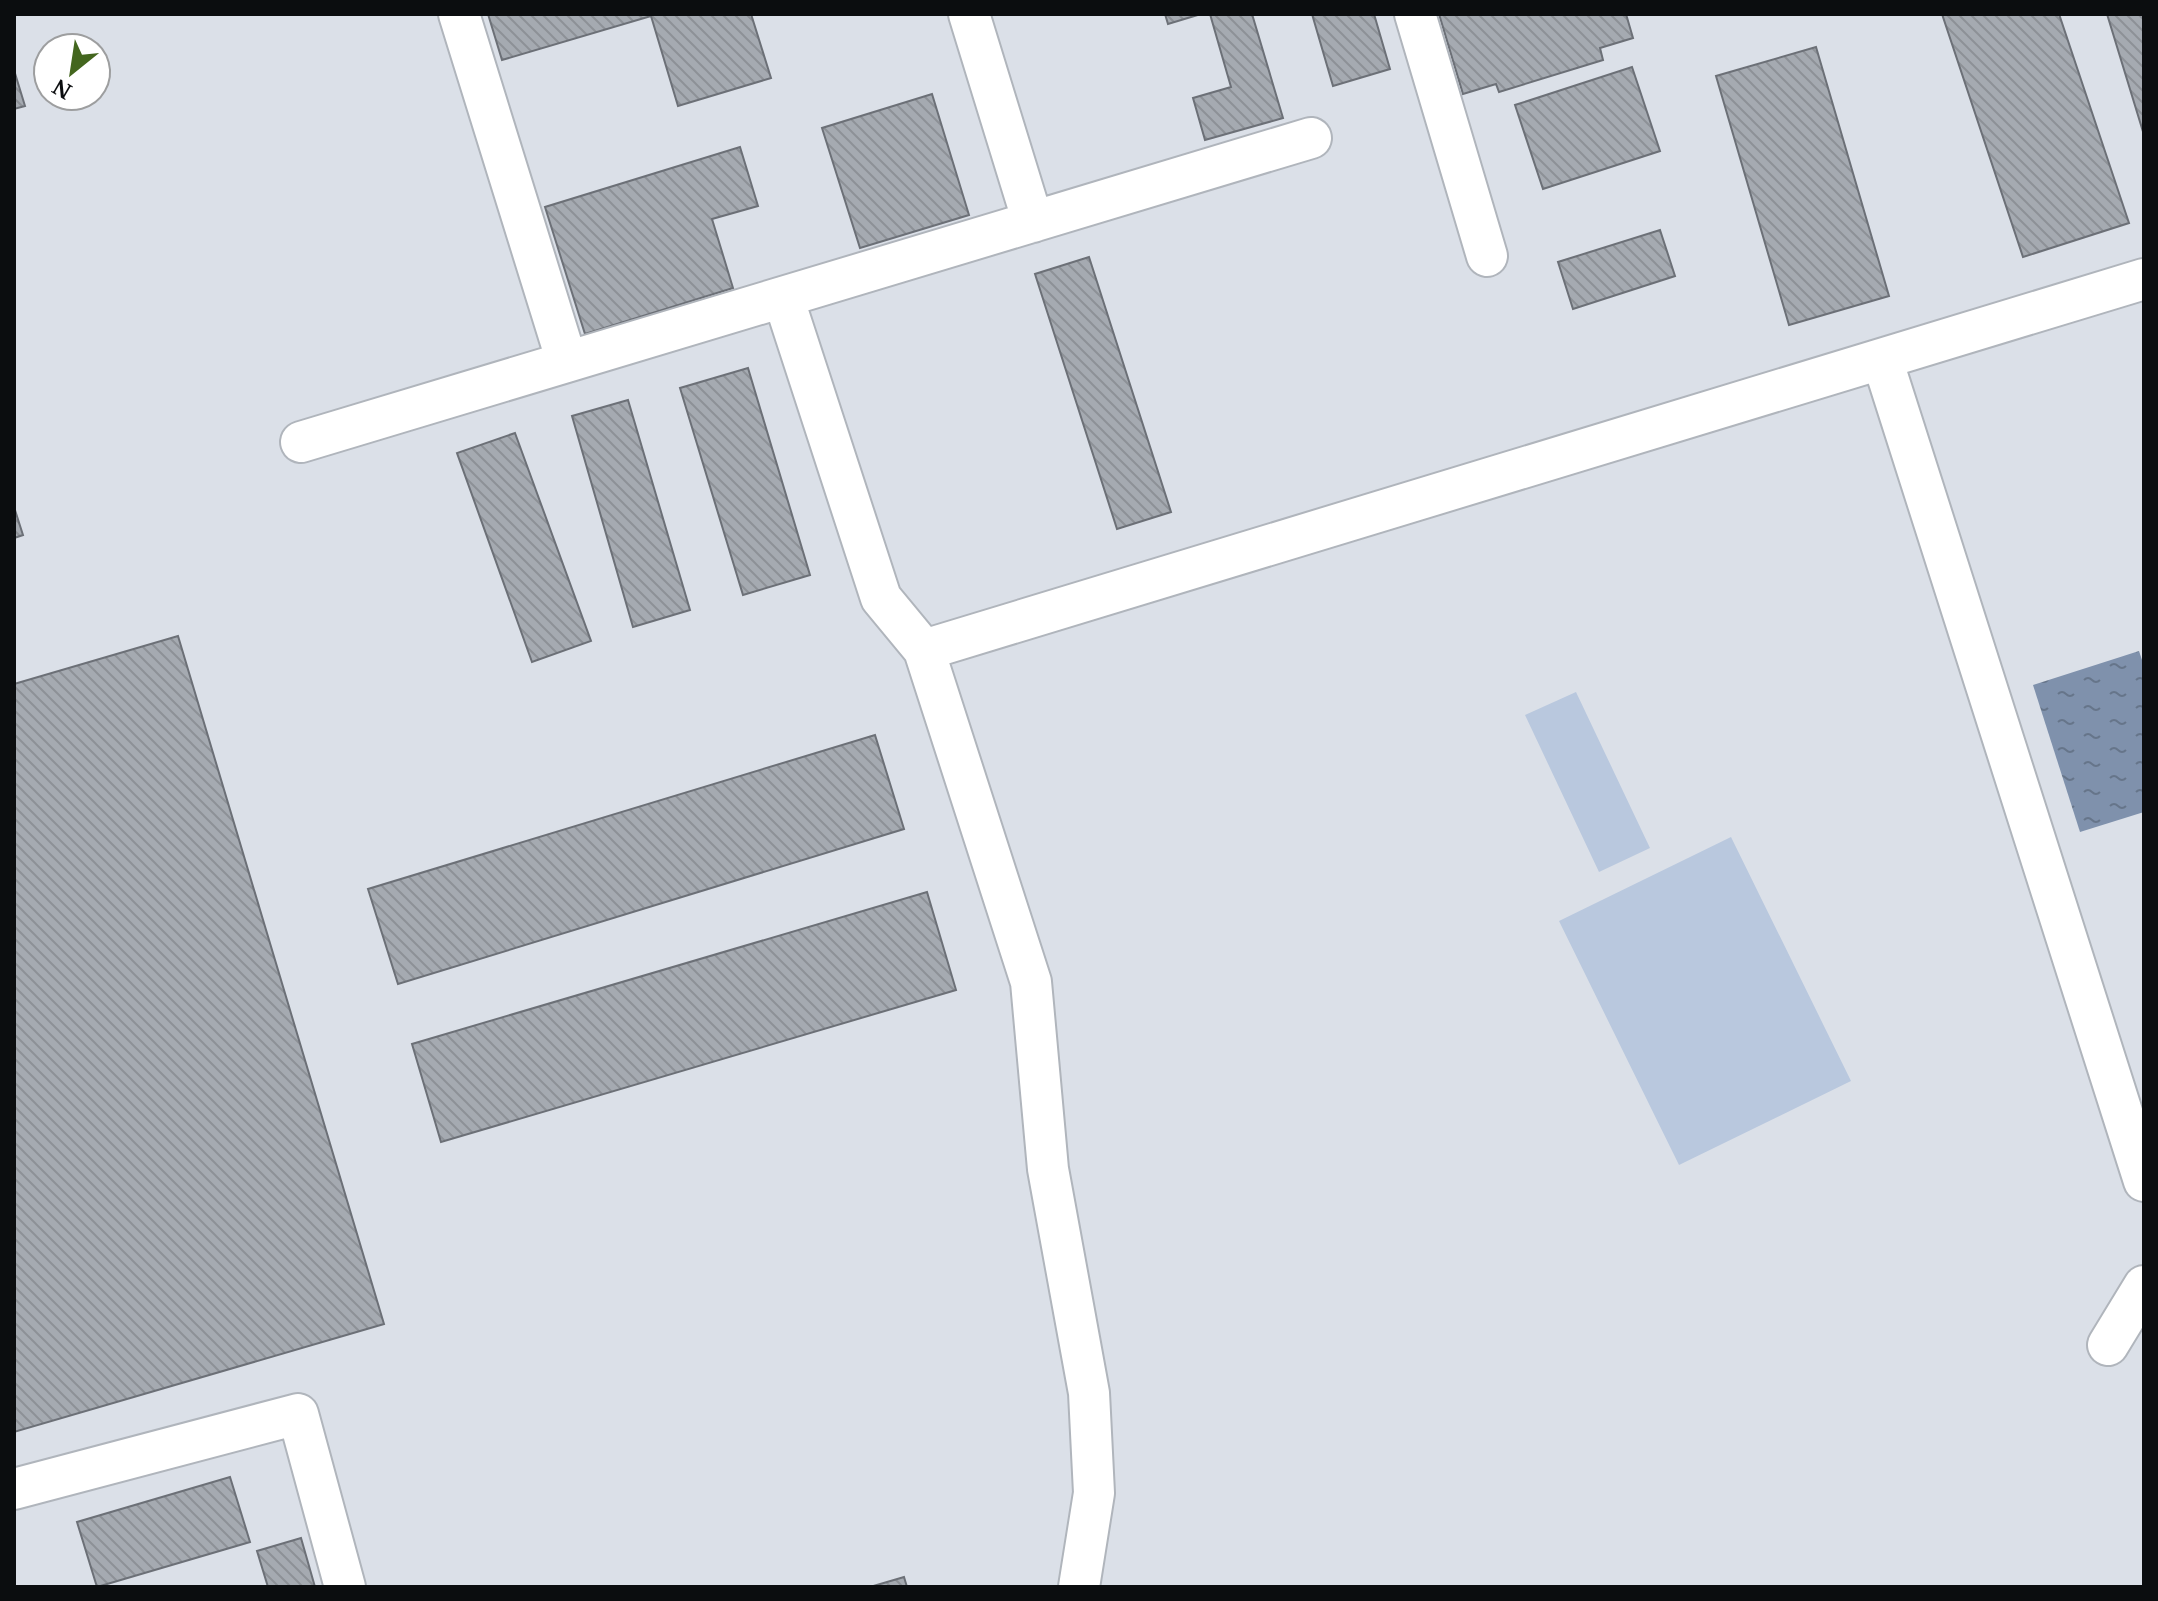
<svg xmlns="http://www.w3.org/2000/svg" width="2158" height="1601" font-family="'Noto Serif',serif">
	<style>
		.grass { fill: #b9c8de }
		.water { fill: url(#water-ripples) }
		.building { fill: url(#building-back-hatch); stroke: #6c7077; stroke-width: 2 }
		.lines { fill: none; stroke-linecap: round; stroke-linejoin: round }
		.minor-casing { stroke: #b0b5bc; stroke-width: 44 }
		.minor { stroke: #fff; stroke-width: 40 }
	</style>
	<defs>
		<pattern id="water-ripples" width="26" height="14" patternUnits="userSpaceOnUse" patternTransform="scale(2)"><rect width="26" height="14" fill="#7f91ac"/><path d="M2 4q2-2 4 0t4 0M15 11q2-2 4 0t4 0" fill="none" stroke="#66758a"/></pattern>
		<pattern id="building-back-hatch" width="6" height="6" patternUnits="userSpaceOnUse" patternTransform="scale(2)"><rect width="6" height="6" fill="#a5aab1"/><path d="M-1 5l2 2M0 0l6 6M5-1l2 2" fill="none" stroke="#8d9197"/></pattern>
	</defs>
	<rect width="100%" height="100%" fill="#dbe0e8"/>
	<path class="grass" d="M1576,692l74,156 -51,24 -74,-157z
		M1731,837l120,244 -172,84 -120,-244z"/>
	<path class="water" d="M2139,651l5,15v146l-64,20 -47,-147z"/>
	<path class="building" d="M488,14h263l20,64 -93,28 -27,-90 -149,44z
		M1165,14h36l-33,10z
		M1210,14h42l31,104 -78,22 -12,-42 38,-11z
		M1312,14h62l16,55 -57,17z
		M1439,14h187l7,24 -33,10 3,12 -104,32 -3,-8 -33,10z
		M1942,14h117l70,209 -106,34z
		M2107,14h37v121z
		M1816,47l73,249 -100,29 -73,-249z
		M1632,67l28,84 -117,38 -28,-84z
		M14,70l11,36 -11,3z
		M932,94l37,121 -109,33 -38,-120z
		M740,147l18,59 -46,13 21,69 -148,46 -40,-127z
		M1660,230l15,46 -102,33 -15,-47z
		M1089,257l82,255 -54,17 -82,-255z
		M748,368l62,207 -67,20 -63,-207z
		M628,400l62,210 -57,17 -61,-211z
		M515,433l76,208 -59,21 -75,-209z
		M14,507l9,28 -9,3z
		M178,636l206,688 -370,108v-748z
		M875,735l29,94 -506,155 -30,-95z
		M927,892l29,98 -515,152 -29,-98z
		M230,1477l20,65 -153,45 -20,-65z
		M301,1538l14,49h-47l-11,-36z
		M904,1577l3,10h-37z"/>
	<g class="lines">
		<defs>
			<path id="minor" d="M459,14l108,348
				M969,14l64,208
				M1415,14l72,242
				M783,297l98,301 43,52 107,332 17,187 41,224 5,100 -15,94
				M1882,359l262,822
				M301,442l1010,-304
				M924,650l1220,-371
				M2108,1345l36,-59
				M14,1489l284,-75 47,173"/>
		</defs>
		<use href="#minor" class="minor-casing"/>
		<use href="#minor" class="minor"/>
	</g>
	<rect width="2158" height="1601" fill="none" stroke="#0b0d0f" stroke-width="32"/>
	<g transform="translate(72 72) rotate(210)"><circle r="38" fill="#ffffff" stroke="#9d9e9f" stroke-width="2"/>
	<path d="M0-6L14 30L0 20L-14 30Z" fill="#43661e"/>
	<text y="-12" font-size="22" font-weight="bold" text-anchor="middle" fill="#0b0d0f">N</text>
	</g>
</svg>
